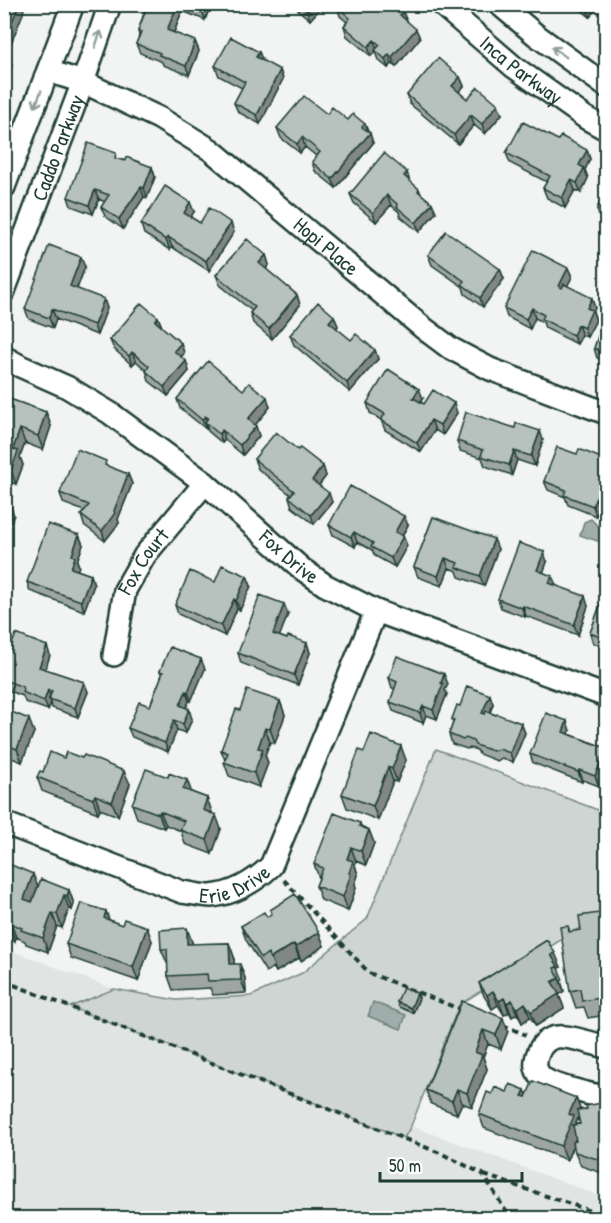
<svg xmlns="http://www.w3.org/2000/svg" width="611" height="1223" font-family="'Patrick Hand',sans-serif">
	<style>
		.built { fill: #e0e4e3 }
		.green { fill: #ced5d3; stroke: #768984; stroke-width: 1.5 }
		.water { fill: #a1adaa; stroke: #6d807b; stroke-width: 1.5 }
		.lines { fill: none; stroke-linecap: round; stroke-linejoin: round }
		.street-casing { stroke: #1f3d34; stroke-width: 26 }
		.path { stroke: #1f3d34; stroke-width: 4; stroke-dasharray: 6 4.5; stroke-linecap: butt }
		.street { stroke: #fff; stroke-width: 21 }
		.wall { fill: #9da6a3; stroke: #1f3d34; stroke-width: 1.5; fill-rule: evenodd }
		.shaded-wall { fill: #808784; stroke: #1f3d34; stroke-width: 1.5 }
		.building { fill: #b7c1bd; stroke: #1f3d34; stroke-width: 1.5 }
		.oneway { stroke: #8f9e9a }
		.labels { text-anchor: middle; stroke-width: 5; stroke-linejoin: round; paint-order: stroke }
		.street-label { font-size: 21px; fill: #1f3d34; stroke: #fff }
	</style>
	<rect width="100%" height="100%" fill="#f2f3f3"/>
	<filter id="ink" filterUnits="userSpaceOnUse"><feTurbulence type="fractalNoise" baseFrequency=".0167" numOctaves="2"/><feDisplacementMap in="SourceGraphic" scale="12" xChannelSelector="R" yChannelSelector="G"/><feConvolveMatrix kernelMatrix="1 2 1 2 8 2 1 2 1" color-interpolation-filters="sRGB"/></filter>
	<g filter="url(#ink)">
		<path class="built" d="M436,749l170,64v98l-147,94 -48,121 195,72v20h-601l-1,-270 110,41 62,11 75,-4 51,-23 65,-54z"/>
		<path class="green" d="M436,749l170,64v98l-147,94 -48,121 -7,12 -334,-131 44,-18 62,11 75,-4 51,-23 65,-54z"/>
		<path class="water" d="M591,519l8,8 7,3v14l-26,-9 4,-13z
			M373,1002l33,13 -5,14 -33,-13z"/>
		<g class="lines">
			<defs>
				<g id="street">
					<path id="s1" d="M441,4l73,63 72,51 20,11"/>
					<path d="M499,4l37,31 70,51"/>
					<path id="s2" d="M48,71l35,11 76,36 52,32 211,177 28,21 40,21 116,44"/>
					<path d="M4,187l69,-183"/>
					<path id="s3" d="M4,291l79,-209 27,-78"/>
					<path id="s4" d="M4,357l16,9 47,21 43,26 95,70 97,86 23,16 51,26 230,85"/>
					<path id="s5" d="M114,655l11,-65 20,-35 60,-72"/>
					<path id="s6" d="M4,823l178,69c9,1 20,4 29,4 23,-2 44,-15 60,-30l105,-255"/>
					<path d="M606,1047c-12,-3 -38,-12 -49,-10 -8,1 -15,7 -18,14 -13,28 15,34 36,39 10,3 21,6 31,6"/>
				</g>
			</defs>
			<use href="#street" class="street-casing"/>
			<path class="path" d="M284,880l85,93 93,37
				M4,981l436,172 43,21 27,44
				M503,1025l23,10
				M484,1175l122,41"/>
			<use href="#street" class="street"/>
		</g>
		<path class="wall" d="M147,4h64l-6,16 -23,-9 -8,22 21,8 4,10 -10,24 -26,-10 -1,-3 -22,-9 -4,-9 3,-8 -1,-5z
			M291,4h33l-14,16z
			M568,4h32l-10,13 -13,-10 -2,2z
			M337,6l69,14 14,18 -24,29 -4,-3 -4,4 -10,-8 -3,-8 -4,4 -24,-20 -3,-10 3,-4 -7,-6z
			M259,52l3,9 18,9 3,9 -23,45 -22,-12 -4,-9 8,-15 -23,-12 -4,-10z
			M460,77l4,9 -5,6 8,7 35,15 -17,20 -11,-9 -16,19 -48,-40 -3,-9z
			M327,114l21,6 17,4 8,19 -37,45 -21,-17 -3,-9 4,-6 -11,-9 -5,6 -19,-15 -4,-10z
			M558,140l29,10 3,9 -5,11 3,8 -7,15 -6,-3 -10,18 -18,-10 -4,-10 4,-6 -37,-19 -4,-10z
			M118,159l34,8 3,10 -8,21 -3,-1 -21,32 -18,-13 -4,-9 4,-5 -6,-3 -6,15 -22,-8 -3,-9z
			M606,174v47l-6,-3 -3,-9 8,-18 -3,-8z
			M410,182l9,7 2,5 11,9 4,9 -17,20 -19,-16 -1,-4 -8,-7 -15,17 -22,-19 -4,-9z
			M194,212l-4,5 10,6 34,9 -25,39 -37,-24 -2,3 -26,-16 -3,-10z
			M266,255l3,10 -3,4 31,26 3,10 -28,34 -19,-16 -3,-10 2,-2 -32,-26 -4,-10z
			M428,255l72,14 4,10 -21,28 -18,-13 -2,-7 -31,-22z
			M85,267l-8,22 30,19 -10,27 -41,-16 -3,9 -24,-9 -4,-10z
			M568,268l4,9 -5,9 28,22 -2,4 3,8 -9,17 -5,-2 -5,9 -32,-16 -2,-6 -8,-4 -5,11 -23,-12 -3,-9z
			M606,314v47l-9,-3 -3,-10z
			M334,316l4,10 -2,2 15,12 24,10 3,9 -28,33 -56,-47 -4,-10z
			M158,317l4,10 19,16 3,10 -3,4 5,4 3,10 -21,25 -19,-15 -3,-11 -10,-9 -4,4 -18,-16 -4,-9z
			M243,390l27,17 -15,18 4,11 -16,19 -18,-15 -3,3 -14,-12 -1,-3 -1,1 -26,-21 -3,-9z
			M4,397l42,15 5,14 -8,24 -18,-7 -5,14 3,8 -7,19 -12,-4z
			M423,398l-3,4 4,2 33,9 -14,22 -8,-5 -14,22 -36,-22 -4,-10 -11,-7 -3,-10z
			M515,428l28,12 -8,26 -18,-6 -5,15 -27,-9 -3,-8 -22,-7 -3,-10z
			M298,450l25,16 3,10 -7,9 13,17 -18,22 -22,-17 -3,-10 2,-2 -33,-26 -4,-10z
			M577,454l29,6v49l-6,-2 -4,9 -28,-11 -3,-8 -17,-7 -4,-9z
			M109,467l19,7 4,10 -14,35 1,4 -14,18 -21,-16 -3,-10 3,-4 -21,-8 -3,-10z
			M433,517l65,32 -14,37 -25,-9 -2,-6 -8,-3 -7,18 -24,-9 -4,-10z
			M329,525h79l-6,10 1,1 4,10 -12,21 -20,-11 -3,-6 -15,-8 -2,5 -22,-12z
			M79,535l4,10 -6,16 2,5 -2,4 14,5 3,10 -10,26 -54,-20 -3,-9z
			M547,562l-4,10 12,14 33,20 -10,29 -52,-19 -1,1 -24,-9 -3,-9z
			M247,576l4,10 -11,24 -3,-1 -12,27 -47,-22 -3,-9 40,-23z
			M606,589v59l-13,-5 -3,-10z
			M288,614l-9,22 8,3 20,4 3,10 -12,32 -57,-22 -3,-10z
			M50,655l-5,14 39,13 4,10 -10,25 -26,-9 -1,-5 -3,7 -23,-8 -2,-6 -19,-7v-25z
			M205,669l-14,32h-2l-3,7 6,11 -6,14 -9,-3 -9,22 -36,-15 -4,-9 22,-22 12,-31 -2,-4z
			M389,678l59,6 -3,6 2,4 -10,25 -11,-4 -3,8 -30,-12 -3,-9 5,-13 -3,-1z
			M490,695l3,9 -3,9 31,10 4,10 -12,29 -11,-4 -5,3 -18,-7 -2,-4 -7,-2 -3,1 -15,-5 -3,-10 4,-11 -1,-4 8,-13z
			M280,701l5,14 -10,28 -5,-1 -5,13 3,8 -9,24 -30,-11 -5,-14 1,-2 -4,-10 19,-40z
			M4,709l30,23 -12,30 -18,-7z
			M570,731l-1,3 37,14 -7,38 -16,-6 -1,2 -49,-19 -3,-9z
			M364,752l42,8 -9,22 -4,-1 -15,39 -31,-12 -5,-14z
			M43,772l87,12 -12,32 -18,-7 -2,4 -56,-22 -5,-14z
			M168,777l19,3 4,12 16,6 5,15 9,16 -9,25 -27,-10 -4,-13 -15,-6 -2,3 -27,-10 -5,-14z
			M360,823l1,3 8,4 5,13 -8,22 -10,-4 -1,4 3,10 -3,9 1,4 -8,23 -27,-11 -5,-14 3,-8 -5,-14z
			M4,862l34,25 31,3 5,14 -2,6 -3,-1 -7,19 -5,-2 -9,26 -22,-8 -1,-3 -9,-4 -1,4 -11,-4z
			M270,910l49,22 5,14 -23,15 -2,-3 -23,14 -3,-5 -7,5 -20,-32 -5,-14 26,-9 5,-3z
			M606,912v103l-18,3 -4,-11 -8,1 -6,-17 -2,-65 2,6 11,-2z
			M110,920l42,21 -14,40 -67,-23 -5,-14z
			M547,940l14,27 -3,1 5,12 -2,1 3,10 -5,4 5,13 -28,18 -6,-9 -8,6 -5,-9 -5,3 -3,-5 -5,3 -6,-10 -6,4 -8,-13 -5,-13z
			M192,942v2l37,-1 5,14v7l11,14 1,15 -33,2 -3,-7 -37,2 -5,-14v-13h-1l-6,-14z
			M417,993l2,5 -6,15 -14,-6 -2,-5z
			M462,1001l46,30 -7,18 -13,-5 -5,13 4,12 -15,38 -10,-4 -5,11 -26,-10 -5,-14z
			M507,1092l20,4 49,2 4,12 7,-1 19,-7v70l-4,1 -21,-7 -6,-14 -1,-9 -7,17 -83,-32 -5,-14 13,-20zM578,1117l2,7h-3l-1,-1z"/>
		<path class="shaded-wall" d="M19,4h3l2,7 -20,50v-19z
			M178,4h2l2,7 -11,29 -4,-10z
			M204,4h7l-6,16 -3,-9z
			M312,4h12l-14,16 -3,-9z
			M589,4h11l-10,13 -4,-9z
			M403,12l4,9 -7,-6z
			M416,29l4,9 -24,29 -4,-10z
			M374,40l3,10 -6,6 -3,-9z
			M195,41l4,10 -10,24 -3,-9z
			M259,52l4,9 -7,-4z
			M389,54l3,10 -4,4 -3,-9z
			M8,55l4,10 -8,18v-19z
			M280,70l3,9 -23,45 -3,-9z
			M460,77l4,9 -8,9 -4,-9z
			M498,104l4,10 -17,20 -3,-10z
			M471,115l3,10 -16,19 -4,-9z
			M370,133l3,10 -37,45 -4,-9z
			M302,137l3,10 -5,6 -3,-9z
			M587,150l3,9 -5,11 3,8 -7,15 -4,-10 2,-18z
			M152,167l3,10 -8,21 -3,-10z
			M407,172l3,10 -6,-6z
			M571,180l4,10 -10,18 -3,-10z
			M141,187l3,10 -21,32 -4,-10z
			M95,190l4,9 -6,15 -4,-9z
			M387,195l4,10 -15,17 -3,-9z
			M190,202l4,10 -7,11 -3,-10z
			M432,203l4,9 -17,20 -3,-9z
			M231,223l3,9 -25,39 -3,-10z
			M168,237l4,10 -2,3 -4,-10z
			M266,255l3,10 -7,8 -3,-10z
			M81,257l4,10 -11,29 -4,-10z
			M568,268l4,9 -10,19 -3,-10z
			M500,269l4,10 -21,28 -3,-9z
			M297,295l3,10 -28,34 -3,-10z
			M592,298l3,10 -2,4 3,8 -9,17 -3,-9 3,-20z
			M104,299l3,9 -10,27 -3,-10z
			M532,308l3,10 -5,11 -4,-10z
			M52,309l4,10 -3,9 -4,-10z
			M334,316l4,10 -5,6 -4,-10z
			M158,317l4,10 -7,-6z
			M578,325l4,10 -5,9 -4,-9z
			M181,343l3,10 -6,8 -4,-10z
			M375,350l3,9 -28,33 -3,-9z
			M132,352l4,9 -4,4 -3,-9z
			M186,361l3,10 -21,25 -4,-9z
			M419,389l4,9 -6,9 -4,-9z
			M267,397l3,10 -18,22 -4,-10z
			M454,403l3,10 -14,22 -3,-10z
			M46,412l5,14 -8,24 -5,-14z
			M205,416l3,9 -3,-3 2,6 -1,1 -4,-9z
			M431,420l4,10 -14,22 -4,-9z
			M256,426l3,10 -16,19 -3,-10z
			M20,429l5,14 -5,14 3,8 -7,19 -5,-13 2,-22z
			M222,430l3,10 -3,3 -3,-9z
			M540,431l3,9 -8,26 -4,-10z
			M514,451l3,9 -5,15 -3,-10z
			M323,466l3,10 -10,13 -4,-9z
			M128,474l4,10 -14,35 1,4 -14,18 -3,-10 12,-20z
			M329,493l3,9 -18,22 -3,-9z
			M596,497l4,10 -4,9 -3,-10z
			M9,501l5,14 -8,20 -2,-5v-18z
			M404,516l4,9 -9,17 -4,-10z
			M354,532l3,10 -2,5 -4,-10z
			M79,535l4,10 -6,16 2,5 -4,12 -4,-10 1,-13z
			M403,536l4,10 -12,21 -4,-9z
			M494,539l4,10 -14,37 -4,-10z
			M544,552l3,10 -6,17 -4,-9z
			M445,558l4,10 -7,18 -4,-10z
			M91,575l3,10 -10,26 -3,-10z
			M247,576l4,10 -11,24 -4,-9z
			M552,576l4,9 -3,8 -4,-10z
			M585,596l3,10 -10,29 -4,-10z
			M234,599l3,10 -12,27 -4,-10z
			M284,604l4,10 -11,29 -4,-9z
			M523,606l3,10 -1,1 -3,-9z
			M307,643l3,10 -12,32 -4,-10z
			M47,646l3,9 -7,22 -4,-10z
			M201,659l4,10 -14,32 -3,-9z
			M444,674l4,10 -3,6 2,4 -10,25 -4,-9z
			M84,682l4,10 -10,25 -3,-9z
			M48,690l4,10 -3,-1 2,4 -3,7 -4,-9z
			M186,691l3,10 -6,14 -3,-10z
			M490,695l3,9 -7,19 -4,-10z
			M280,701l5,14 -10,28 -5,-14z
			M423,706l3,9 -3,8 -3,-10z
			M189,709l3,10 -6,14 -3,-9z
			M29,719l5,13 -12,30 -5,-13z
			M174,720l3,10 -9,22 -3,-9z
			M567,721l3,10 -4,10 -3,-9z
			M521,723l4,10 -12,29 -3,-9z
			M265,728l5,14 -5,13 3,8 -9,24 -5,-14 4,-25z
			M401,746l5,14 -9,22 -5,-13z
			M606,748v17l-7,21 -4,-10z
			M388,767l5,14 -15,39 -5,-14z
			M579,770l4,10 -1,2 -4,-10z
			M124,771l6,13 -12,32 -6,-14z
			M187,780l5,13 -9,-4z
			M95,795l5,14 -2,4 -5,-14z
			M207,798l5,14 -4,11 -5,-13z
			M160,811l6,14 -2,3 -5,-14z
			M216,815l5,14 -9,25 -5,-14z
			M369,830l5,13 -8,22 -5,-14z
			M351,847l5,14 -1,4 3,10 -3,9 1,4 -8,23 -5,-14 4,-38z
			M33,874l5,13 -9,26 -5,-14z
			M69,890l5,14 -2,6 -5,-14z
			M64,895l5,14 -7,19 -5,-14z
			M106,911l5,14 -7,-7z
			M52,913l5,13 -9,26 -5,-14z
			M11,923l5,14 -1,4 -5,-14z
			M147,927l5,14 -14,40 -5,-14z
			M187,928l5,14v16l-5,-14z
			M319,932l5,14 -23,15 -5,-14z
			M229,943l5,14 1,21 -5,-14z
			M294,944l5,14 -23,14 -5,-14z
			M555,953l6,14 -3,1 -7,-13z
			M240,964l5,14 1,15 -5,-13z
			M559,978l5,13 -5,4 5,13 -28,18 -5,-14 21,-30z
			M493,991l5,14 -6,4 -5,-14z
			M417,993l2,5 -6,15 -2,-5z
			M504,998l5,14 -5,3 -5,-14z
			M512,1000l5,14 -5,3 -5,-14z
			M525,1003l5,14 -8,6 -5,-14z
			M503,1018l5,13 -7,18 -5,-14z
			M483,1030l5,14 -5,13 4,12 -15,38 -5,-14 8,-41z
			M457,1089l5,14 -5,11 -5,-13z
			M525,1090l5,14 -8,-8z
			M576,1098l5,13 -5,12 3,7 -12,30 -6,-14 8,-32z"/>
		<path class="building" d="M4,4h15l-15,38z
			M148,4h30l-11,26 28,11 -9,25 -27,-11 1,-2 -24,-9 5,-12 -3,-1z
			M186,4h18l-2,7z
			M299,4h13l-5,7z
			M338,4h57l8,8 -3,3 16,14 -24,28 -3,-3 -4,5 -10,-9 5,-5 -6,-5 -6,7 -24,-21 6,-8 -13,-12z
			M582,4h7l-3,4z
			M231,37l28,15 -3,5 24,13 -23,45 -23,-12 11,-21 -30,-16z
			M4,54l4,1 -4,9z
			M438,58l22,19 -8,9 15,13 11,-12 20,17 -16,20 -11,-9 -17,20 -47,-40z
			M304,96l23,18 5,-7 16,13 5,-6 12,10 -3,3 8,6 -38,46 -20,-17 8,-10 -18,-15 -5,7 -20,-16z
			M523,122l35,18 3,-4 26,14 -8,15 5,3 -7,15 -6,-3 -9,18 -19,-10 7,-12 -44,-23z
			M88,143l28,10 -1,5 10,3 1,-4 26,10 -8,21 -3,-1 -22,32 -18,-12 8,-12 -14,-5 -6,15 -21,-8z
			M384,153l23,19 -3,4 15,13 -1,2 14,12 -16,20 -19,-16 1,-2 -11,-10 -14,18 -23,-19z
			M606,174v11l-4,-2z
			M165,186l25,16 -6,11 16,10 9,-15 22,15 -25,38 -38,-24 -2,3 -25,-16z
			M606,187v26l-9,-4z
			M446,231l54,38 -20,29 -18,-14 2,-3 -36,-26z
			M247,239l19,16 -7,8 38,32 -28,34 -19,-16 5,-6 -39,-32z
			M49,245l32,12 -11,29 34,13 -10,26 -42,-16 -3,9 -24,-9z
			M533,250l35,18 -9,18 3,2 2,-4 28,14 -5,10 5,2 -8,18 -6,-3 -5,10 -31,-16 2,-4 -12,-7 -6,11 -22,-11z
			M318,302l16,14 -5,6 22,18 5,-6 19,16 -28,33 -57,-48z
			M141,303l17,14 -3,4 26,22 -7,8 12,10 -22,26 -18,-16 3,-5 -17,-14 -3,4 -19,-16z
			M606,314v39l-12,-5z
			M208,361l35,29 6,-7 18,14 -19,22 8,7 -16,19 -18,-15 -3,4 -14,-12 3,-4 -3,-2 -3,4 -25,-21z
			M388,369l31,20 -6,9 11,6 9,-14 21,13 -14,22 -9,-5 -14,23 -36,-23 4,-6 -18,-11z
			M4,397l42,15 -8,24 -18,-7 -7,20 5,2 -7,20 -7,-3z
			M466,412l49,16 1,-5 24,8 -9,25 -17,-5 -5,14 -28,-9 2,-6 -26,-9z
			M276,432l22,18 2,-2 23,18 -11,14 17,13 -18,22 -22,-18 5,-6 -40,-32z
			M557,447l20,7 2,-5 27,11v41l-10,-4 -3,9 -29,-11 2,-5 -22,-9z
			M77,449l29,12 -1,4 23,9 -14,37 1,2 -13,18 -21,-16 8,-10 -29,-12z
			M350,486l54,30 -9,16 8,4 -12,22 -20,-11 2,-4 -19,-11 -3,5 -22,-12z
			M4,500l5,1 -5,11z
			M433,517l61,22 -14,37 -24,-9 2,-4 -13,-5 -7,18 -24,-9z
			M48,524l31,11 -7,20 3,2 -4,11 20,7 -10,26 -54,-19z
			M519,543l25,9 -7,18 15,6 -3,7 36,13 -11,29 -51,-19 -1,2 -24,-9z
			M222,565l25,11 -11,25 -2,-2 -13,27 -46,-21 15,-34 25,11z
			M606,589v50l-16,-6z
			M260,595l24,9 -11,30 14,5 1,-3 19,7 -13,32 -56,-22z
			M16,634l31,12 -8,21 45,15 -9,26 -26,-9 3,-8 -4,-1 -4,11 -22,-9 1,-5 -19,-7v-16z
			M170,647l31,12 -13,33 -2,-1 -6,14 9,4 -6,15 -9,-4 -9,23 -37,-15 11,-26 11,4 13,-34 -3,-1z
			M397,656l47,18 -3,9 2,1 -10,26 -10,-4 -3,7 -30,-11 7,-20 -8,-4z
			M467,686l23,9 -8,18 3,1 1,-3 10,4 1,-1 24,9 -11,30 -11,-4 -6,2 -18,-6 -2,-4 -7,-3 -3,2 -14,-6 5,-14 -2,-1 5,-14 3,1z
			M247,690l33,11 -10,28 -5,-1 -7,20 5,1 -9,24 -30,-11 4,-9 -7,-3 15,-41 4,1z
			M4,709l25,10 -12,30 -13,-5z
			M546,713l21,8 -4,11 43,16 -11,28 -16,-6 -1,2 -48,-18z
			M371,734l30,12 -9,23 -4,-2 -15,39 -31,-12 17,-44 5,2z
			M50,752l14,6 2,-6 16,6 2,-3 40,16 -12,31 -17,-7 -2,4 -56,-22 3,-6 3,1z
			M146,769l22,8 1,-4 18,7 -4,9 24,9 -4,12 13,5 -9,25 -27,-10 4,-9 -24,-10 -1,3 -27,-10z
			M334,813l26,10 -1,3 10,4 -8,21 -10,-4 -4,12 6,2 -4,12 2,1 -8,23 -27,-11 7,-18 -9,-4z
			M4,862l29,12 -9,25 8,3 9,-23 28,11 -2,6 -3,-1 -7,19 -5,-1 -9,25 -22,-8 1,-2 -11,-5 -1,4 -6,-2z
			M295,894l24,38 -23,15 -2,-3 -23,14 -3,-5 -7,5 -20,-32 23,-14 3,5 5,-4 -2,-3z
			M81,903l25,8 -2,7 18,7 2,-6 23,8 -14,40 -67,-23z
			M606,912v85l-24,4 -2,-12 -10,2 -10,-64 8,-1 1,6 12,-2 -2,-14z
			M187,928v16l42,-1 1,21h10l1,16 -33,1 -1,-7 -39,2 -1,-27h-6l-1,-19z
			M547,940l8,13 -4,2 7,11 -4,2 5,10 -7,4 7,12 -28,18 -6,-9 -8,6 -5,-9 -5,3 -3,-5 -5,3 -6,-10 -6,4 -8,-12z
			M403,988l14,5 -6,15 -14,-6z
			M462,1001l41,17 -7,17 -13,-5 -8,22 7,3 -15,38 -10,-4 -5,12 -26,-11z
			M533,1081l43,17 -7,16 5,2 -13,30 -82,-32 8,-22 5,2 3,-7 12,5 3,-8 15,6 -3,6 4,1z
			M606,1102v55l-9,2 -22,-7 -2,-10 3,-1 -3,-16 7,-1 -3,-14 10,-1 -1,-3z"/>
		<defs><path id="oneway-shaft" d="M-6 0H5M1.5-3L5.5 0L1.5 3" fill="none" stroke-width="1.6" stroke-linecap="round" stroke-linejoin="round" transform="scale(1.5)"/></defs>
		<g class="oneway">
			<use href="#oneway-shaft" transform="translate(98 39) rotate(-71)"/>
			<use href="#oneway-shaft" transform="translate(559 52) rotate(-144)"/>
			<use href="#oneway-shaft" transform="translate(38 99) rotate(111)"/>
		</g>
	</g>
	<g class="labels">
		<g class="street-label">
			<text dy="7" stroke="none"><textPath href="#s1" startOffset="104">Inca Parkway</textPath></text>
			<text dy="7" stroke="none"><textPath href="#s3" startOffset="153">Caddo Parkway</textPath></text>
			<text dy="7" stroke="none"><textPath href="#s2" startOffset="332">Hopi Place</textPath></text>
			<text dy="7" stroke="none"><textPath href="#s4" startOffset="350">Fox Drive</textPath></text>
			<text dy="7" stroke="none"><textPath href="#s5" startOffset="100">Fox Court</textPath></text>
			<text dy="7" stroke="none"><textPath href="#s6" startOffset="246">Erie Drive</textPath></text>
		</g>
	</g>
	<rect width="611" height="1223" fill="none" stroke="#fff" stroke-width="24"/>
	<rect x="12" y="12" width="587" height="1199" fill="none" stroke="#1f3d34" stroke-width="2" filter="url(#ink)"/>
	<path d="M380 1172v9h142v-9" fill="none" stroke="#1f3d34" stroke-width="3"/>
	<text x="389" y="1172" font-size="18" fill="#1f3d34" stroke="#ffffff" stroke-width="4.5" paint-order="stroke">50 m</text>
</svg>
